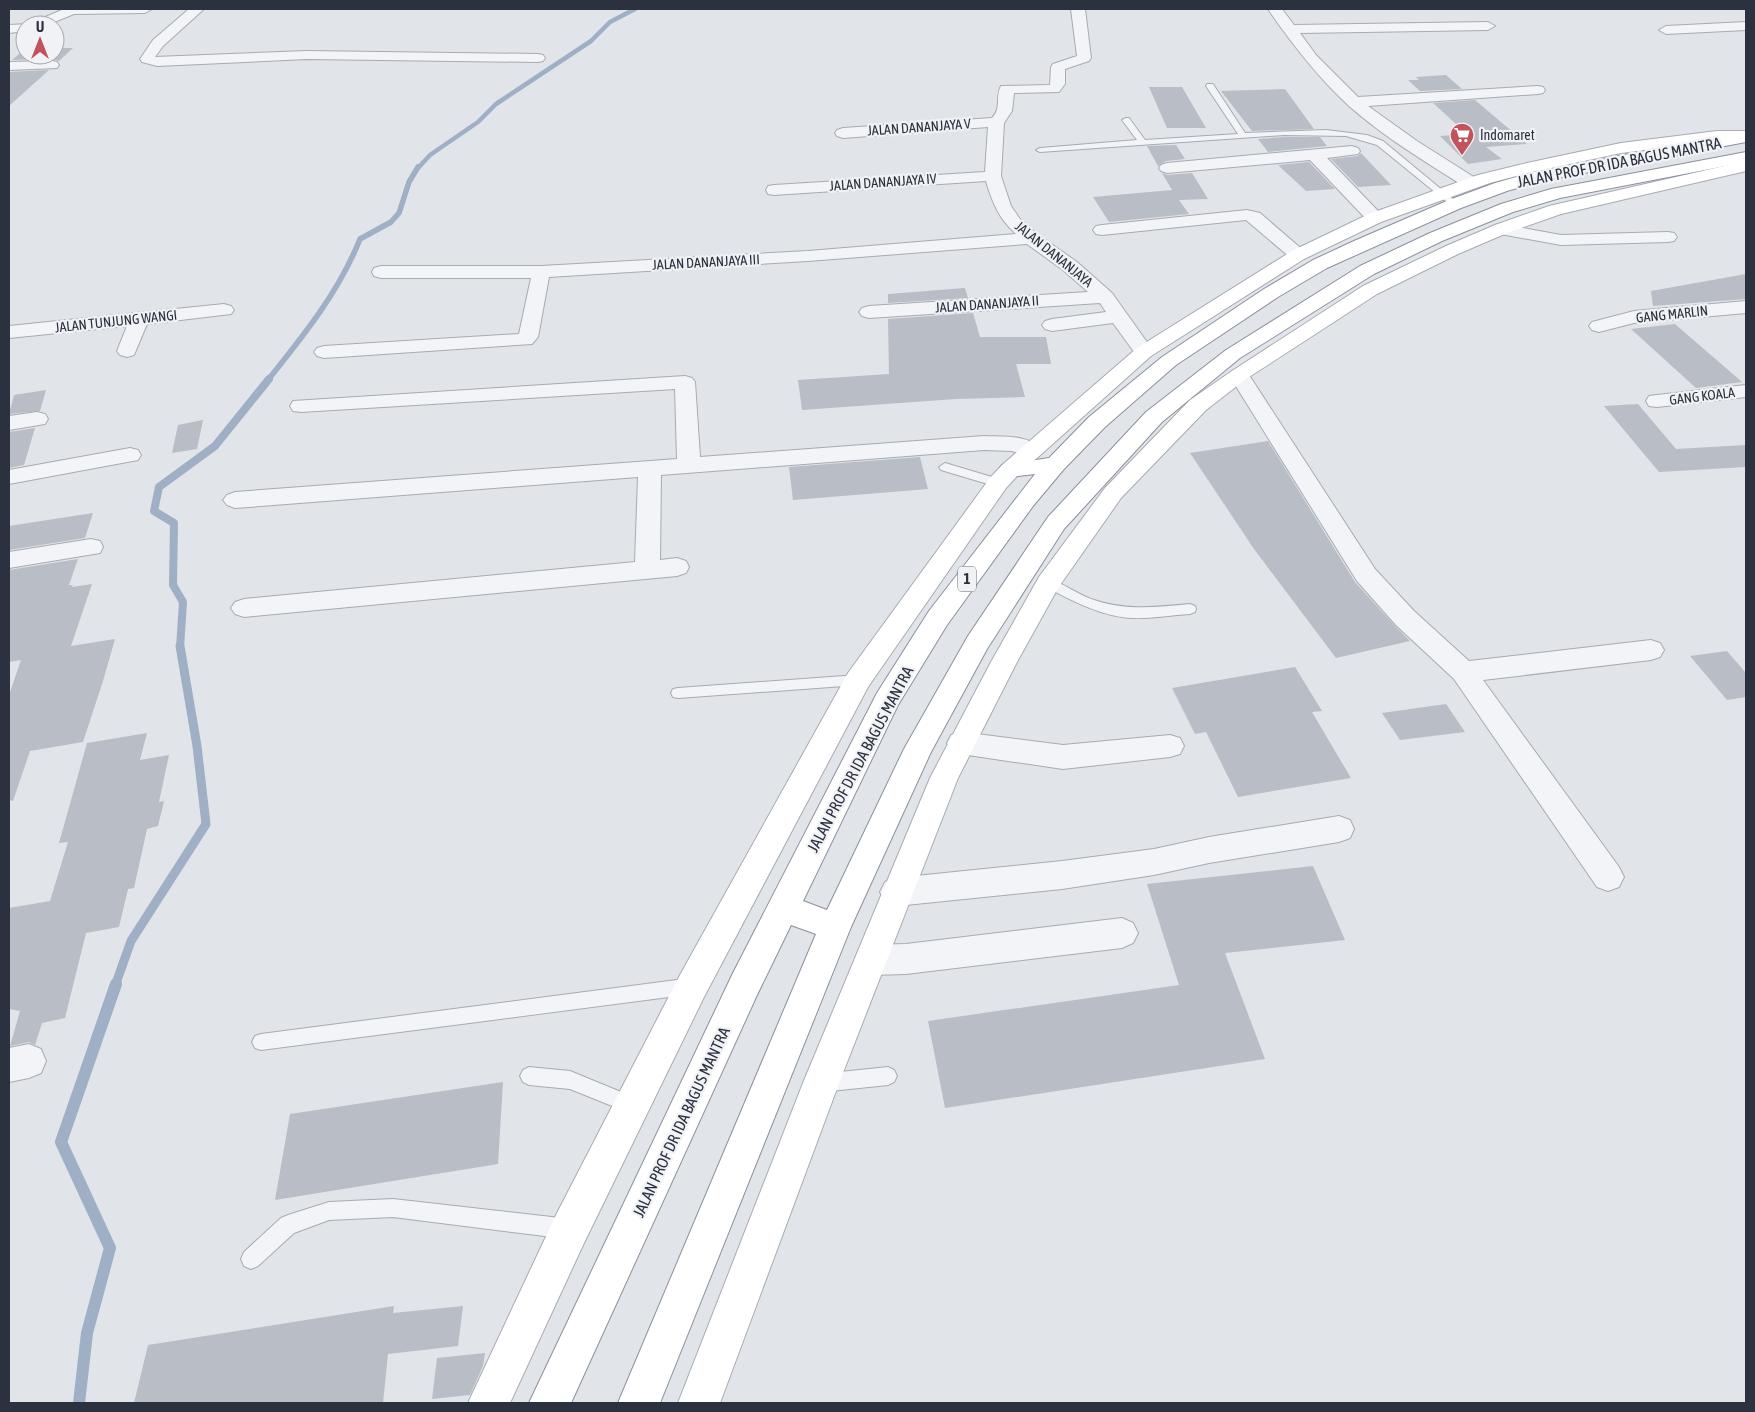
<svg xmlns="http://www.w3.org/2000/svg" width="1755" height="1412" font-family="'Asap Condensed',sans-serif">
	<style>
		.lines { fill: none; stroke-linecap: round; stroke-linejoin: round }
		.stream-far4 { stroke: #9fafc5; stroke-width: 4.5 }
		.stream-far3 { stroke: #9fafc5; stroke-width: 5.5 }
		.stream-far2 { stroke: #9fafc5; stroke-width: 8 }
		.stream-far1 { stroke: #9fafc5; stroke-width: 9 }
		.stream { stroke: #9fafc5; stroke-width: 12 }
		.building { fill: #b9bdc5 }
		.lane-casing { stroke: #a7abb2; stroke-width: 2 }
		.street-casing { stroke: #a7abb2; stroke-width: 2 }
		.secondary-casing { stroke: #a7abb2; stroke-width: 2 }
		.highway-casing { stroke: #8a909e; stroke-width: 2 }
		.lane { fill: #f3f4f7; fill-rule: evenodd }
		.street { fill: #f3f4f7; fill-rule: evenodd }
		.secondary { fill: #fff; fill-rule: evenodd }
		.highway { fill: #fff; fill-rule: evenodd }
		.labels { text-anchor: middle; stroke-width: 4.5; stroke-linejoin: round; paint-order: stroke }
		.far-street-label { font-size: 14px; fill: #2b313e; stroke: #f0f2f6 }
		.far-poi-label { font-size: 14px; fill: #2b313e; stroke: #f0f2f6; text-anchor: start }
		.shield { fill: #f0f2f6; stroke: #666b75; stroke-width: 1 }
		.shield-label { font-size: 15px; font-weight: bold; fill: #2b313e }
		.street-label { font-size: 16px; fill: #2b313e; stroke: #f0f2f6 }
	</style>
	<rect width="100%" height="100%" fill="#e1e4e8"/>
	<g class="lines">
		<path class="stream-far4" d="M418,168l12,-13 48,-33 18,-18 95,-63 19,-19 25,-13"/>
		<path class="stream-far3" d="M268,380c35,-44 71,-88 92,-141l31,-17 8,-9 10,-31 9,-15"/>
		<path class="stream-far2" d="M180,648l3,-46 -10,-17 1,-62 -20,-12 5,-24 56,-41 54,-67"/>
		<path class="stream-far1" d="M115,986l16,-45 75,-117 -9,-78 -17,-100"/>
		<path class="stream" d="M79,1403l8,-70 23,-85 -49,-106 55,-158"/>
	</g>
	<path class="building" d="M55,48h18l-14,13 -7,-2 -40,1 13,-11v6h30z
		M49,70l-40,36v-34z
		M1446,75l16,14 -42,2 -12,-11h11l-3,-3z
		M1149,87h33l24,41h-39z
		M1285,89l29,40 -62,2 -31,-40z
		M1475,100l52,44 -41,3 16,12 -34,5 -28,-28 27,-2 -34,-31z
		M1284,137h36l7,9 -59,6 -10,-13z
		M1176,145l9,14 -19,2 -8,5 -11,-20z
		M1361,153l30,32 -33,2 -27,-28 27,-3z
		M1309,162l26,27 -29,2 -28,-26z
		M1162,173l5,2 25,-2 16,26 -29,1 10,14 -80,8 -16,-25 79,-7z
		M1746,274v25l-93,7 -2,-15z
		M965,288l3,10 -80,5v-9z
		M973,313l7,24h66l5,27h-35l9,33 -69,2 -154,11 -4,-30 91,-6 -1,-55z
		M1675,324l67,58 -46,6 -65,-59z
		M46,390l-6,21 -31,3 5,-19z
		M1638,404l38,45 70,-4v22l-87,5 -55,-66z
		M203,420l-6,29 -25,4 6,-28z
		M35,428l-11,37 -15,3v-36z
		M1268,441l87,141 40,44 15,15 -74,17 -82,-109 -64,-96z
		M920,457l8,32 -135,11 -4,-33z
		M93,513l-8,25 -76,12v-24z
		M78,559l-9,26h4l-1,2 20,-3 -21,62 44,-7 -12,42 -20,61 -53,9 -17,50 -4,-1v-105l12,-35 -12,2v-92z
		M1727,651l19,22v24l-19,3 -37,-44z
		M1295,667l27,44 -10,1 39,66 -113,19 -32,-65 -11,2 -23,-46z
		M1446,704l19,28 -65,8 -18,-27z
		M147,733l-7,27 29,-5 -10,47 5,-1 -6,25 -11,3 -13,59 -6,1 -9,38 -33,6 -21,85 -23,5 -7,22 -6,-3 -19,4 10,-35 -11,-2v-101l41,-7 18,-59 -9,1 28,-100z
		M1313,866l32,74 -120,13 40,106 -320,49 -17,-87 251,-36 -32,-101z
		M503,1082l-5,82 -223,36 15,-86z
		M394,1306l-1,7 70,-7 -5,40 -70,8 -5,49h-249l14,-58z
		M485,1353l-2,13 -13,29 -38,4 5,-41z"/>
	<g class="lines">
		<defs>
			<path id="lane" d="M1207,84h6l32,49 81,-3 41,5 16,6 76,63 -7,2 -75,-61 -31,-9 -62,-1 -244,17 -4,-2 4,-2 97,-8 -15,-20 4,-2h3l16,22 93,-6 -32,-48z
				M945,463l57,17 2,3 -6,4 -57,-17 -2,-3z
				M1048,579c16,4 30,16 46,21 33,11 62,7 96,4l5,2 1,3 -1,3 -5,2c-19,1 -40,5 -59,4 -31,-2 -60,-18 -87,-32l-2,-3z
				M858,675l5,1 2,4 -2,4 -5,1 -180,13 -5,-1 -2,-4 2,-4 5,-1z
				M692,978l6,2 2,6 -2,6 -6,2 -431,56 -6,-2 -3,-6 3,-6 6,-2z
				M529,1067l41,4 68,28 3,6 -3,6 -6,3 -62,-25 -41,-4 -6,-3 -3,-6 3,-6z
				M888,1067l6,3 3,6 -3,6 -6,3 -67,7 -6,-3 -3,-6 3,-6 6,-3z
				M393,1199l176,20 7,3 3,7 -3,7 -7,3 -176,-22 -64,3 -35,13 -36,33 -7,3 -7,-3 -3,-7 3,-7 37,-34 7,-3 41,-13z"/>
			<path id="street" d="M64,9h88l-7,4 -71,1 -27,11h-22v6l-16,2v-8l20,-1z
				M189,9h15l-41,37 -8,11 152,-6 231,3 5,1 2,3 -2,3 -5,1 -231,-3 -150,7 -15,-4 -2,-3 13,-19z
				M1071,9h14l6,49 -2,3 -24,8v15l-6,8 -45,1 -2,18 -8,12 -3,53 10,30 9,13 17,15 40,28 35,31 42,59 -3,4 -7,2 -7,-2 -24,-33 -61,8 -7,-2 -3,-4 3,-4 7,-2 54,-7 -6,-9 -231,15 -7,-2 -3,-4 3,-4 7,-2 219,-14 -25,-22 -36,-26 -219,17 -259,16 -11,60 -6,7 -208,14 -7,-2 -3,-4 3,-4 7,-2 195,-12 12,-56h-150l-7,-2 -2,-4 2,-4 7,-2h160l267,-15 208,-17c-17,-15 -24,-32 -30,-53l-212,14 -6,-1 -2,-4 2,-4 6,-1 211,-13 3,-45 -145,11 -6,-2 -2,-3 2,-3 6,-2 149,-10c10,-10 3,-22 9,-32l49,-1 1,-18 2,-3 24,-8z
				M1268,9h14l12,16 194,-3 7,4 -7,4 -188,3 16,22 42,42 180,-11 5,1 2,3 -2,3 -5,1 -170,12 49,35 60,38 2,4 -2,4h-12c-39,-25 -81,-50 -116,-81 -31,-29 -57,-62 -81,-97z
				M1746,22v8l-80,4 -7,-4 7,-4z
				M52,61l5,1 2,3 -2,3 -48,2v-8z
				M1352,146l6,2 2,3 -2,3 -31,4 54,56 3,4 -3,4 -6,1 -6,-1 -59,-62 -143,13 -6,-2 -2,-3 2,-3 6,-2z
				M1247,210l13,3 44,38 3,4 -3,4 -6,1 -6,-1 -46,-39 -144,15 -6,-1 -3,-4 3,-4 6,-1z
				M1501,224l60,11 107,-3 6,1 3,4 -3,4 -6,1 -107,3 -66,-12 -3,-4 3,-4z
				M1746,301v12l-112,10 -35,9 -7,-2 -3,-4 3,-4 42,-11z
				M224,304l7,2 3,4 -3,4 -84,10 -13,31 -7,2 -7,-2 -3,-4 10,-25 -118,12v-12z
				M1239,369l7,2 3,4 126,194 39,42 55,50 182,-21 9,3 4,7 -4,7 -9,3 -168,20 136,187 5,10 -5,10 -11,4 -11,-4 -143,-208 -58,-54 -39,-44 -128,-206 3,-4z
				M685,376l7,2 3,4 5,75 284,-21c17,1 46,-2 57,14l-3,5 -8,2 -18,-6 -28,-1 -323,25 -1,85 17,-2 9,3 3,6 -3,6 -9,3 -433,41 -9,-3 -4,-6 4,-6 9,-3 391,-37 3,-85 -403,31 -8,-3 -4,-5 4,-5 8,-3 442,-33 -2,-70 -374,23 -8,-1 -3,-5 3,-5z
				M1746,385v12l-89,10 -8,-1 -3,-5 3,-5 8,-1z
				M37,412l8,2 3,5 -3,5 -36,6v-14z
				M130,448l8,2 3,5 -3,5 -129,24v-14z
				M91,539l9,2 3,6 -3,6 -91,15v-16z
				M961,732l102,13 107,-10 10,3 4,8 -4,8 -10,3 -107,12 -102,-15 -10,-3 -4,-8 4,-8z
				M1339,816l11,4 4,9 -4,9 -11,4 -130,21 -55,12 -92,14 -166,17 -11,-4 -5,-10 5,-10 11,-4 166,-17 92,-12 55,-12z
				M1122,918l11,5 5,10 -5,10 -11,5 -216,26 -35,1 -12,-4 -4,-11 4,-11 12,-4 35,-1z
				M29,1044l12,5 5,12 -5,12 -12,5 -20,4v-34z"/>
			<path id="secondary" d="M1717,131h29v10h-29l-96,12 -93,20 -38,10 -109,39 -77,37 -153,97 -133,119 -12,13 -138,199 -164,310 -120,246 -74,160h-42l88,-188 124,-240 168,-302 142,-195 12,-13 135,-117 155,-97 77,-37 109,-39 49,-12 94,-20z
				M1746,161v10l-185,43 -54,19 -49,21 -81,40 -131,85 -40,31 -85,88 -63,90 -41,74 -59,116 -119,305 -119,320h-42l125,-320 127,-305 61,-116 48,-85 66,-89 85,-88 42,-29 131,-85 83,-40 49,-21 54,-19z"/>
			<path id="highway" d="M1746,132v10l-204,39 -35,10 -46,17 -134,60 -49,29 -102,68 -71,62 -41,42 -31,37 -86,119 -49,80 -95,196 24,9 77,-161 64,-113 80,-119 98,-105 80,-62 134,-84 70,-33 71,-29 50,-15 195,-37v10l-186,36 -47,14 -71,29 -68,33 -134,84 -78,64 -98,107 -77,120 -56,103 -80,175 -191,476h-42l198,-469 -25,-9 -34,70 -186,408h-42l204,-430 144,-280 52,-82 106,-137 -25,3 -8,-2 -3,-5 3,-5 47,-7 40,-41 73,-60 102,-68 49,-29 41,-19 95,-41 46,-17 39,-11z"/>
		</defs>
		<use href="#lane" class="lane-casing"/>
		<use href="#street" class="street-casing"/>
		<use href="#secondary" class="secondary-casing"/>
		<use href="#highway" class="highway-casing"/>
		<use href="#lane" class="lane"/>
		<use href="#street" class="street"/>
		<use href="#secondary" class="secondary"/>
		<use href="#highway" class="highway"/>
	</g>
	<defs>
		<symbol id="supermarket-pin" viewBox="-11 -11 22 30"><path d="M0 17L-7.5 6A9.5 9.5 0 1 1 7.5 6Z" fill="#c2525c" stroke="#f0f2f6"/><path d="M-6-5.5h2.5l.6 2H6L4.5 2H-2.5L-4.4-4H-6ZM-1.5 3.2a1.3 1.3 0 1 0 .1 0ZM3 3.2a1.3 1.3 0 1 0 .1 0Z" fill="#fff"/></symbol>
	</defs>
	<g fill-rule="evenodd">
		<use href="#supermarket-pin" x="1448" y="121" width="28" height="38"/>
	</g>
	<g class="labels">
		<g class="far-street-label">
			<text transform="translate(919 127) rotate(-4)" y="5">JALAN DANANJAYA V</text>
			<text transform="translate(883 182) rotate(-4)" y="5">JALAN DANANJAYA IV</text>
			<text transform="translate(1054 254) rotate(39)" y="5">JALAN DANANJAYA</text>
			<text transform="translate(706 262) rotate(-3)" y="5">JALAN DANANJAYA III</text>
			<text transform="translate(987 304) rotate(-4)" y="5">JALAN DANANJAYA II</text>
			<text transform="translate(1672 314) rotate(-6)" y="5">GANG MARLIN</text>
			<text transform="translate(116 321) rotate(-6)" y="5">JALAN TUNJUNG WANGI</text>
			<text transform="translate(1702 396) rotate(-7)" y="5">GANG KOALA</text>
		</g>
		<g class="far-poi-label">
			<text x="1480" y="140">Indomaret</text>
		</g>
		<rect class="shield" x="958" y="566.5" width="18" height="25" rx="4"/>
		<g class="shield-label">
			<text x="967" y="584">1</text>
		</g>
		<g class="street-label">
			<text transform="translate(1619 162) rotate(-11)" y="6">JALAN PROF DR IDA BAGUS MANTRA</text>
			<text transform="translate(860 759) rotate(-62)" y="6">JALAN PROF DR IDA BAGUS MANTRA</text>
			<text transform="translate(681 1122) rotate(-65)" y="6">JALAN PROF DR IDA BAGUS MANTRA</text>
		</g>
	</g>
	<rect width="1755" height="1412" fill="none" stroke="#2b313e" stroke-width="20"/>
	<g transform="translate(40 40)"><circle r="24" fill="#f0f2f6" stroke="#a1a5ac"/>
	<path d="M0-4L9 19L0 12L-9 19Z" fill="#c2525c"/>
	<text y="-8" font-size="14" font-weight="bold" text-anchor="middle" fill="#2b313e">U</text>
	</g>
</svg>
